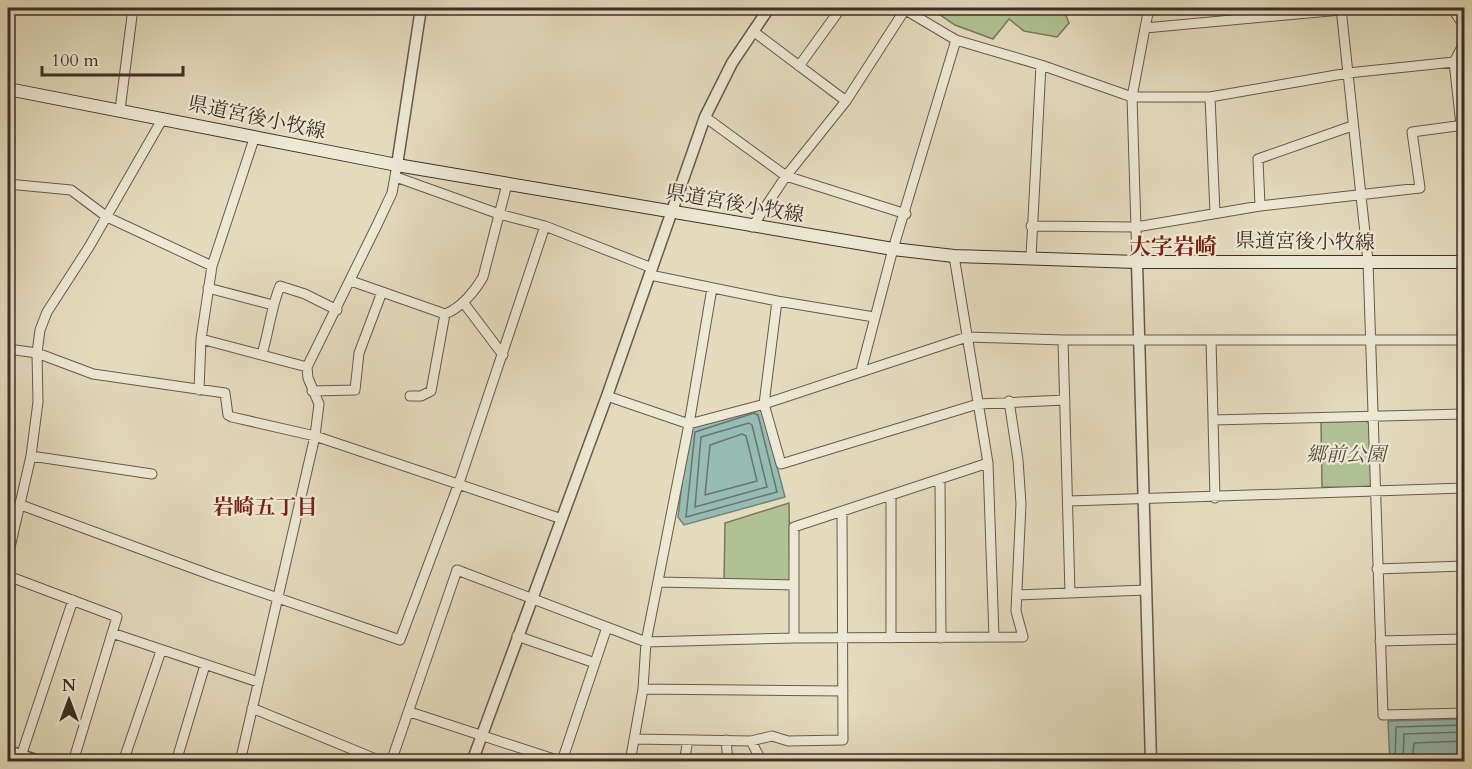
<svg xmlns="http://www.w3.org/2000/svg" width="1472" height="769" font-family="Cardo,'Noto Serif JP',serif">
	<style>
		.green { fill: #b0c194; stroke: #78785e; stroke-width: 1.5 }
		.water { fill: #95bbb2; stroke: #73837a; stroke-width: 1.5 }
		.lines { fill: none; stroke-linecap: round; stroke-linejoin: round }
		.shore { stroke: #6a746c; stroke-width: 1.5 }
		.minor-casing { stroke: #68594c; stroke-width: 11 }
		.tertiary-casing { stroke: #68594c; stroke-width: 13 }
		.secondary-casing { stroke: #3f2e27; stroke-width: 14 }
		.minor { stroke: #ede8d4; stroke-width: 9 }
		.tertiary { stroke: #ede8d4; stroke-width: 10 }
		.secondary { stroke: #ede8d4; stroke-width: 12 }
		.labels { text-anchor: middle; stroke-width: 4.5; stroke-linejoin: round; paint-order: stroke }
		.street-label { font-size: 20px; fill: #3f2e27; stroke: #ede8d4 }
		.park-label { font-size: 20px; font-style: italic; fill: #564b3d; stroke: #ede8d4 }
		.neighbourhood-label { font-size: 21px; font-weight: bold; fill: #7a1f14; stroke: #ede8d4 }
		.quarter-label { font-size: 22px; font-weight: bold; fill: #7a1f14; stroke: #ede8d4 }
	</style>
	<rect width="100%" height="100%" fill="#e4dbbd"/>
	<filter id="stains"><feTurbulence type="fractalNoise" baseFrequency=".00333" numOctaves="4"/><feColorMatrix values="0 0 0 0 .2 0 0 0 0 .09 0 0 0 0 .02 0 0 0 .5 -.17"/></filter>
	<radialGradient id="worn" r=".72"><stop offset=".6" stop-color="#630" stop-opacity="0"/><stop offset="1" stop-color="#630" stop-opacity=".3"/></radialGradient>
	<path class="green" d="M930,8h43c7,3 76,-1 90,0l6,15 -12,14 -33,-6 -15,-12 -16,20 -38,-14z
		M1365,421l5,2 1,62 -3,3 -46,-1 -1,-65z
		M789,503l1,79 -66,-1 1,-58z"/>
	<path class="water" d="M761,405l24,92 -101,28 -6,-8 11,-93z
		M1464,719v42h-74l-2,-40z"/>
	<g class="lines">
		<path class="shore" d="M754,413l4,2 19,77 -91,25 9,-85z
			M749,423l3,2 15,62 -72,20 6,-70z
			M742,434l4,2 11,45 -52,14 5,-50z
			M1395,762l1,-35 68,-2
			M1403,762l1,-28 60,-2
			M1412,762l2,-19 50,-2"/>
		<defs>
			<path id="minor" d="M902,8l54,32 85,25 91,32h78l5,116
				M1341,8l27,253 15,454 81,-2
				M1452,8l12,18
				M1145,28l4,-20
				M753,31l93,70
				M799,66l42,-58
				M1210,97l138,-24 106,-11
				M120,110l13,-102
				M705,117l81,59 120,38
				M1461,125l-7,-63 10,-19
				M396,177l103,37 46,12 107,42
				M8,184l63,6 36,27 105,49
				M1260,206l-2,-47 94,-33
				M1031,226l105,1 124,-21 160,-18 -8,-56 52,-7
				M752,227l34,-51 60,-75 60,-93
				M954,256l34,207 6,174
				M1031,257l10,-192
				M1137,262l-5,-165 13,-69 196,-18
				M650,275l127,26 97,16
				M351,281l94,33c16,-6 30,-23 38,-37l24,-93
				M208,288l65,17
				M777,301l-13,103 17,60 197,-60 87,-4
				M463,302l40,53
				M201,339l106,28
				M1063,340l7,253
				M1211,340l4,158
				M8,349l29,4 56,21 132,19 3,22 4,2 83,19 247,83
				M262,354c7,-23 9,-46 18,-68l25,8 32,16
				M861,371l32,-122 63,-209
				M199,390l2,-51 11,-73 43,-130
				M312,391l43,-1 4,-37 23,-61
				M410,396h11l10,-5 14,-77
				M607,396l82,28 72,-19 206,-68 96,3h401
				M1213,420l251,-6
				M31,456l121,18
				M940,479l1,159
				M891,496v142
				M1069,501l395,-13
				M21,505l193,71 186,64 59,-157 86,-257
				M8,556l23,-100 7,-54 -1,-49 3,-23 7,-18 42,-65 74,-129
				M1377,569l87,-3
				M8,576l109,41 -44,145
				M659,582l135,3
				M1017,595l129,-5
				M112,633l146,49
				M517,636l78,27
				M794,638v-111l194,-64
				M1380,641l84,-2
				M643,689l200,2
				M252,708l131,54
				M410,712l153,50
				M634,739l117,2 21,-5 16,5 55,-1 -1,-228
				M726,740l2,22
				M751,741l11,21
				M562,761l45,-134
				M19,762l54,-162
				M123,762l38,-111
				M176,762l29,-97
				M240,762l75,-326 4,-32 -11,-26 -1,-11 70,-142 15,-32 5,-28
				M391,762l66,-192 189,72 148,-4 229,-1 -7,-26 5,-107 -3,-44 -9,-59
				M630,762l13,-73 3,-47 43,-218 23,-136
				M684,762l4,-22"/>
			<path id="tertiary" d="M397,165l24,-157
				M1137,262l14,500
				M8,751l34,11
				M472,762l135,-366 98,-279 27,-54 37,-55"/>
			<path id="secondary" d="M8,89l389,76 496,84 61,7 183,6h327"/>
		</defs>
		<use href="#minor" class="minor-casing"/>
		<use href="#tertiary" class="tertiary-casing"/>
		<use href="#secondary" class="secondary-casing"/>
		<use href="#minor" class="minor"/>
		<use href="#tertiary" class="tertiary"/>
		<use href="#secondary" class="secondary"/>
	</g>
	<g class="labels">
		<g class="street-label">
			<text transform="translate(257 117) rotate(12)" y="7">県道宮後小牧線</text>
			<text transform="translate(735 203) rotate(10)" y="7">県道宮後小牧線</text>
			<text transform="translate(1305 241) rotate(1)" y="7">県道宮後小牧線</text>
		</g>
		<g class="park-label">
			<text x="1346" y="461">郷前公園</text>
		</g>
		<g class="neighbourhood-label">
			<text x="265" y="514">岩崎五丁目</text>
		</g>
		<g class="quarter-label">
			<text x="1173" y="254">大字岩崎</text>
		</g>
	</g>
	<rect width="1472" height="769" fill="none" stroke="#e4dbbd" stroke-width="30"/>
	<rect x="9" y="9" width="1454" height="751" fill="none" stroke="#3f2e27" stroke-width="3"/>
	<rect x="15" y="15" width="1442" height="739" fill="none" stroke="#3f2e27" stroke-width="1.5"/>
	<g transform="translate(69 700)" stroke="#ede8d4" stroke-width="4.5" paint-order="stroke">
	<path d="M0-4.5L10 22L0 15L-10 22Z" fill="#3f2e27"/>
	<text y="-9" font-size="16" font-weight="bold" text-anchor="middle" fill="#3f2e27">N</text>
	</g>
	<path d="M42 66v9h141v-9" fill="none" stroke="#3f2e27" stroke-width="3"/>
	<text x="51" y="66" font-size="18" fill="#3f2e27" stroke="#ede8d4" stroke-width="4.5" paint-order="stroke">100 m</text>
	<rect width="100%" height="100%" filter="url(#stains)"/>
	<rect width="100%" height="100%" fill="url(#worn)"/>
</svg>
